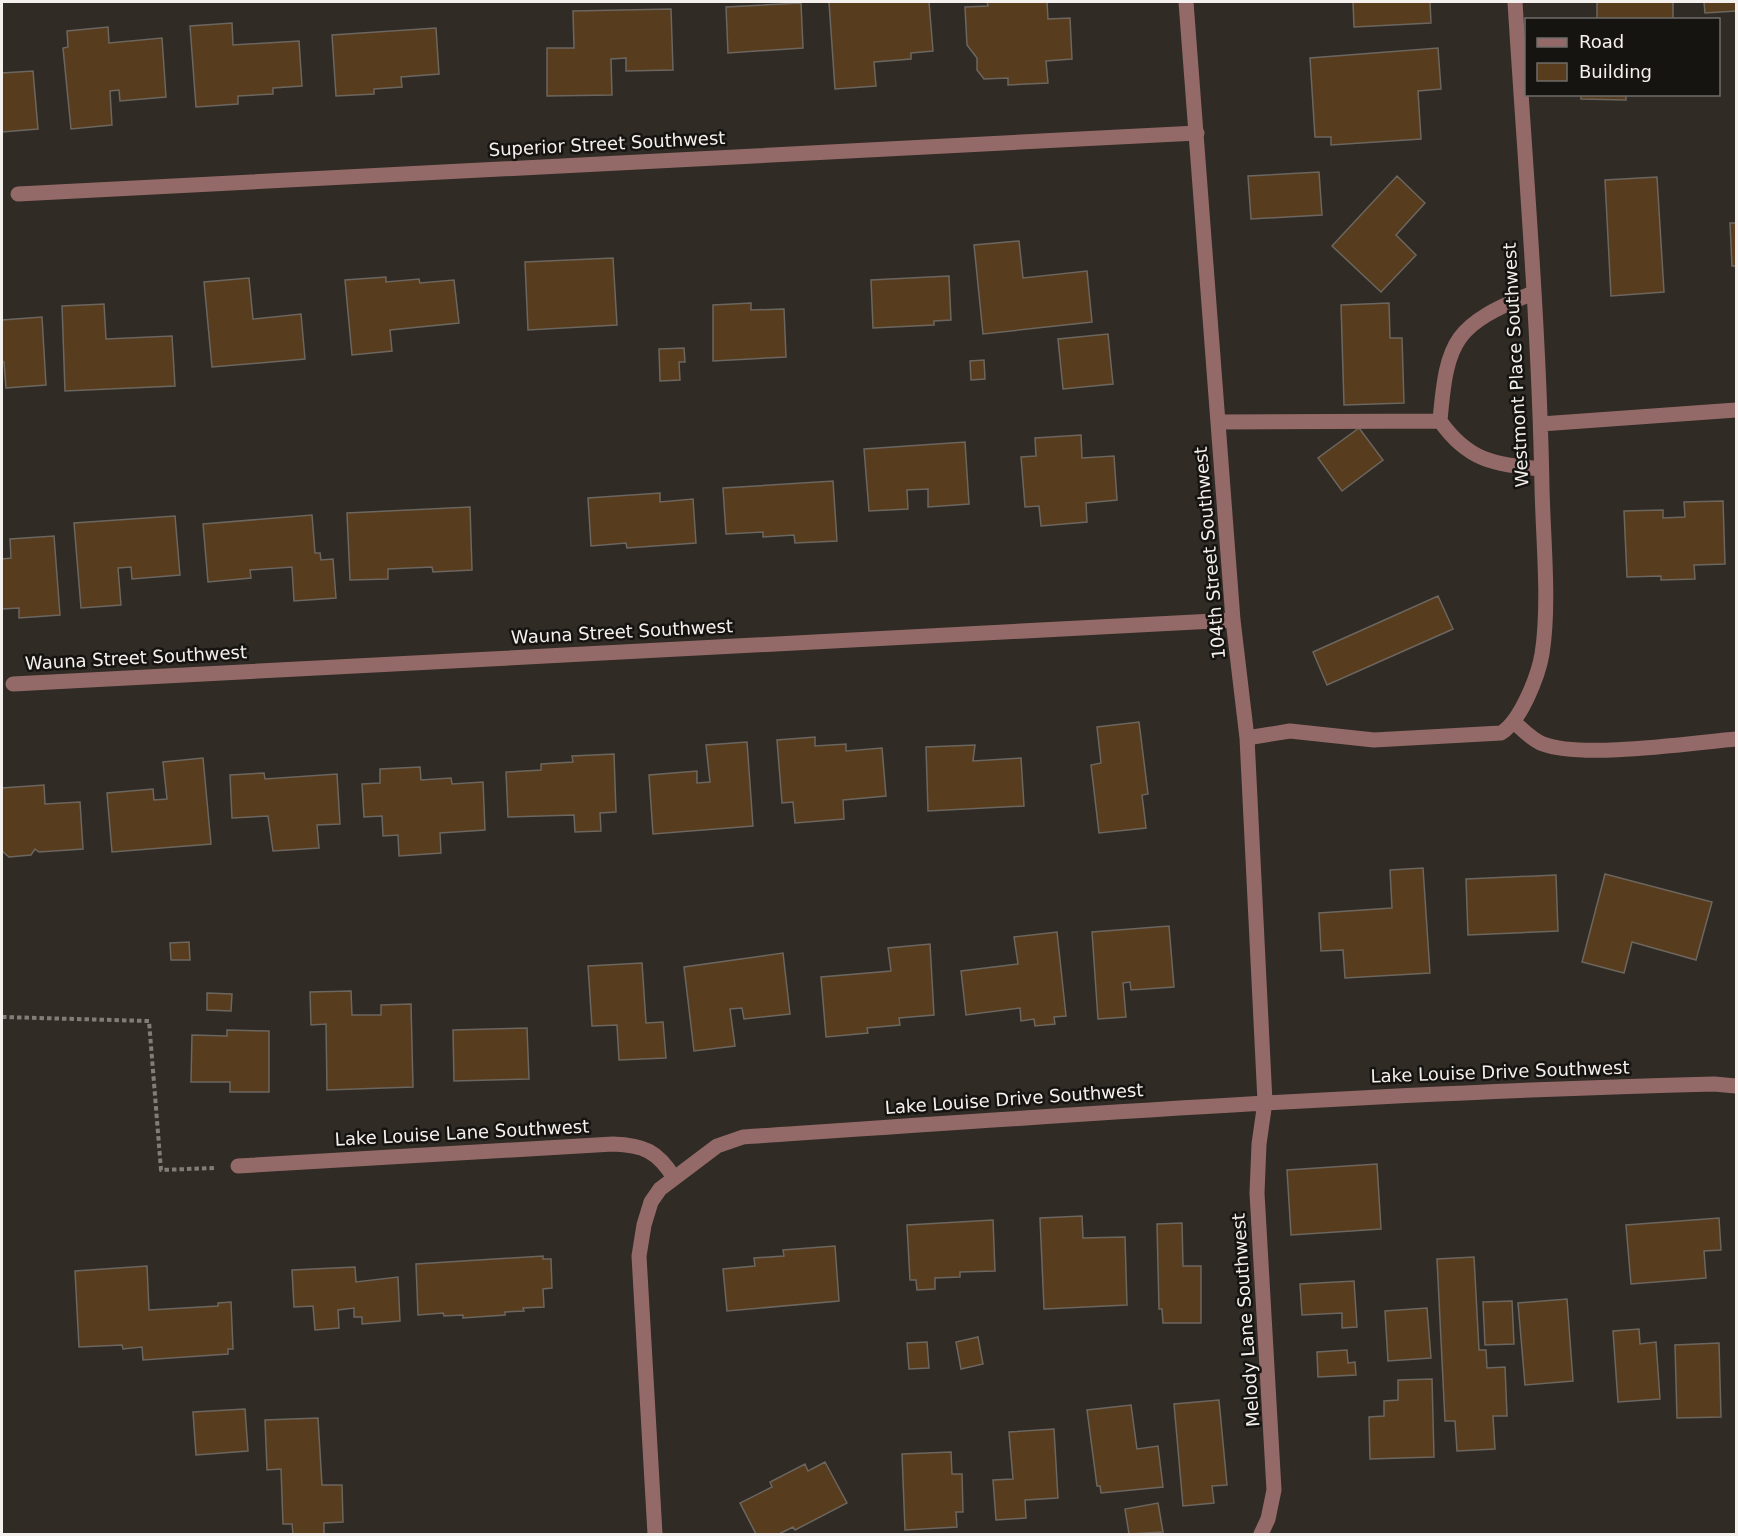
<svg xmlns="http://www.w3.org/2000/svg" width="1738" height="1536" font-family="'DejaVu Sans',sans-serif">
	<style>
		.building { fill: #573c1e; stroke: #6c665f; stroke-width: 1.5 }
		.lines { fill: none; stroke-linecap: round; stroke-linejoin: round }
		.path { stroke: #827d79; stroke-width: 4; stroke-dasharray: 4.5 3; stroke-linecap: butt }
		.minor { stroke: #946a68; stroke-width: 15 }
		.labels { text-anchor: middle; stroke-width: 5; stroke-linejoin: round; paint-order: stroke }
		.street-label { font-size: 18px; fill: #f4f0ed; stroke: #161411 }
	</style>
	<rect width="100%" height="100%" fill="#302b25"/>
	<path class="building" d="M829,2h100l4,49 -22,2v6l-37,3 2,24 -41,3z
		M987,2h60l1,17 22,-1 2,41 -26,2 2,22 -40,2v-7l-24,1 -7,-9v-12l-10,-13 -2,-38 23,-1z
		M1353,2h77l1,21 -77,4z
		M1597,2h76v18h-76z
		M1704,2h32v9l-31,2z
		M801,3l2,45 -75,5 -2,-46z
		M671,9l2,61 -47,1v-13l-15,1 1,36 -65,1v-48h27l-1,-37z
		M232,23l1,22 66,-4 3,45 -29,2v6l-35,2v8l-42,3 -6,-81z
		M108,27l1,16 53,-5 4,59 -46,4 -1,-11 -9,1 2,34 -41,4 -8,-81 5,-1 -1,-16z
		M436,28l3,46 -38,3 1,10 -28,2v5l-38,2 -4,-61z
		M1438,48l3,41 -23,2 3,48 -90,6v-8h-16l-5,-79z
		M33,71l5,58 -36,3v-59z
		M1581,94h45v6l-45,-1z
		M1319,172l3,43 -71,4 -3,-43z
		M1397,176l28,27 -29,32 20,20 -35,37 -49,-46z
		M1657,177l7,115 -53,4 -6,-116z
		M1730,223h6v43h-4z
		M1019,241l4,37 64,-7 5,51 -109,12 -9,-89z
		M613,258l4,67 -89,5 -3,-68z
		M949,276l2,44 -17,1v4l-61,3 -2,-48z
		M386,277v5l33,-3 1,4 34,-3 5,43 -69,7 2,21 -40,4 -7,-75z
		M249,278l4,41 48,-5 4,45 -93,8 -8,-85z
		M751,303v7l33,-1 2,48 -73,4v-56z
		M1389,303l1,35h12l2,65 -60,2 -3,-100z
		M104,304l2,35 66,-3 3,50 -110,5 -3,-85z
		M42,317l4,68 -40,3 -2,-26h-2v-42z
		M1108,334l5,50 -50,5 -5,-50z
		M684,348l1,14h-6l1,18 -20,1 -1,-32z
		M984,360l1,19 -14,1 -1,-19z
		M1359,428l24,32 -41,31 -24,-33z
		M1081,435l1,23 32,-2 3,44 -31,3 1,19 -46,4 -2,-20 -14,1 -4,-50 15,-1 -1,-18z
		M965,442l4,62 -41,3v-18l-21,1 1,19 -39,2 -5,-62z
		M833,481l4,60 -42,2 -1,-8 -31,2v-5l-37,2 -3,-46z
		M660,493v9l33,-3 3,44 -69,5 -1,-5 -35,3 -3,-48z
		M1723,501l2,63 -31,1 1,14 -34,1v-4l-34,1 -3,-66 39,-1v8l22,-1 -1,-15z
		M470,507l2,63 -39,2 -1,-5 -44,2v10l-38,1 -3,-67z
		M312,515l3,38h5l1,7 12,-1 3,39 -42,3 -2,-34 -42,3 1,8 -43,4 -5,-58z
		M175,516l5,59 -48,4 -1,-12 -13,1 3,37 -40,3 -7,-85z
		M54,536l6,79 -41,3v-10l-17,1v-50l9,-1 -1,-19z
		M1438,596l15,33 -126,56 -14,-33z
		M1139,722l9,72 -6,1 4,33 -47,5 -8,-68 10,-2 -4,-36z
		M815,737v9l31,-2v7l36,-3 4,48 -43,4 1,19 -49,4 -2,-21 -11,1 -5,-63z
		M747,742l6,84 -100,8 -4,-59 48,-4v12l13,-1 -4,-37z
		M975,745l-2,16 48,-3 3,48 -96,5 -2,-64z
		M614,754l2,58 -16,1 1,18 -26,1 -1,-17 -66,2 -2,-45 35,-2v-6l32,-2 -1,-6z
		M203,758l8,86 -99,8 -5,-59 46,-4 1,11 13,-1 -4,-37z
		M420,767l1,13 30,-2 1,6 31,-2 2,48 -45,3 1,20 -42,3 -1,-21 -15,1 -1,-20 -18,1 -2,-33 18,-1v-14z
		M264,773l1,6 72,-5 3,50 -23,1 2,23 -46,3 -5,-35 -36,2 -2,-43z
		M44,785l1,19 35,-2 3,47 -44,3 -4,-3 -4,6 -22,2 -7,-6v-63z
		M1423,868l7,105 -85,5 -2,-28 -22,1 -2,-38 73,-5 -2,-38z
		M1605,874l107,28 -16,58 -64,-18 -8,31 -42,-11z
		M1556,875l2,56 -90,4 -2,-56z
		M1169,926l5,61 -43,3 -1,-8 -7,1 3,34 -28,2 -6,-87z
		M1057,932l9,84 -12,1 1,7 -20,2 -1,-7 -13,2 -1,-13 -54,7 -5,-44 57,-7 -4,-27z
		M189,942l1,18h-19l-1,-17z
		M930,944l4,71 -35,3 1,7 -33,3 1,5 -42,4 -5,-60 70,-6 -3,-23z
		M783,953l7,61 -46,5 -2,-11 -12,1 5,37 -41,5 -10,-84z
		M642,963l4,60 17,-1 3,36 -47,2 -2,-35 -25,1 -4,-60z
		M351,991l1,24h29v-10l30,-1 2,83 -86,3 -1,-66 -15,1 -1,-33z
		M207,993l25,1 -1,17 -24,-1z
		M527,1028l2,51 -75,2 -1,-51z
		M227,1030l42,1v61h-39v-10h-39l1,-47 35,1z
		M1377,1164l4,65 -90,6 -4,-65z
		M1082,1216l1,22 42,-1 2,68 -83,4 -4,-91z
		M1719,1218l2,32 -17,1 2,27 -75,6 -5,-59z
		M993,1220l2,51 -35,1v5l-25,1v11l-18,1 -1,-10h-6l-3,-55z
		M1182,1223l1,43h18v57h-38l-1,-14h-3l-2,-85z
		M835,1246l4,55 -112,10 -4,-42 32,-3 -1,-8 30,-2 -1,-6z
		M543,1256v3h8l1,29 -9,1 1,18 -21,1 1,3 -19,1v3l-42,3v-3l-19,1 -1,-3 -25,2 -2,-51z
		M1474,1257l5,93h7l1,18 18,-1 2,49h-14l2,33 -38,2 -2,-30h-10l-8,-162z
		M147,1266l2,44 69,-4v-3l13,-1 2,47h-5v5l-85,6 -1,-13 -19,2 -1,-4 -43,2 -4,-76z
		M355,1267l1,15 42,-5 2,44 -38,3v-7h-8v-9l-16,2 1,18 -24,2 -2,-24 -19,1 -2,-37z
		M1354,1281l3,46 -15,1v-15l-40,2 -2,-31z
		M1567,1299l6,82 -48,4 -7,-82z
		M1512,1301l2,43 -29,1 -2,-43z
		M1427,1308l4,50 -43,3 -3,-50z
		M1639,1329l1,15 16,-2 4,57 -42,3 -5,-71z
		M978,1337l5,27 -22,5 -5,-27z
		M927,1342l2,26 -20,1 -2,-26z
		M1719,1343l2,74 -44,1 -2,-73z
		M1347,1350l1,13 7,-1 1,13 -38,2 -1,-25z
		M1432,1379l2,78 -64,2 -1,-42 15,-1v-15l14,-1v-20z
		M1219,1400l8,85 -15,1 2,17 -31,3 -9,-102z
		M1131,1405l6,44 21,-3 5,41 -62,6 -1,-7h-3l-10,-76z
		M245,1409l3,42 -52,4 -3,-43z
		M318,1418l4,67h20l1,37 -19,1v11h-31l-1,-10h-9l-2,-55 -14,1 -2,-50z
		M1054,1429l4,69 -33,2 1,18 -30,2 -3,-40 20,-1 -4,-47z
		M951,1452l1,22h10l1,38h-7l1,15 -52,3 -3,-76z
		M825,1462l22,41 -52,27 -2,-3 -14,7h-23l-16,-31 32,-16 -2,-5 35,-18 3,7z
		M1158,1503l5,29 -34,2 -4,-25z"/>
	<g class="lines">
		<path class="path" d="M2,1017l147,4 12,149 53,-2"/>
		<path class="minor" d="M1186,2l47,618 14,118 18,364 -6,42 -2,49 17,297 -6,29 -7,15
			M18,194l1179,-61
			M1440,421c7,-83 15,-96 93,-128
			M1219,422l221,-1c29,41 55,43 101,48
			M1541,424l195,-14
			M13,684l1220,-64
			M1514,722c9,8 18,18 29,22 39,15 148,-1 193,-5
			M1247,738l43,-7 84,9 127,-7c19,-11 37,-56 41,-79 8,-50 1,-115 0,-167 -3,-162 -17,-324 -27,-485
			M238,1166l375,-22c30,1 45,7 61,34
			M655,1534l-16,-278 5,-31 7,-23 9,-13 57,-43 26,-9c323,-22 647,-45 971,-53l22,2"/>
	</g>
	<g class="labels">
		<g class="street-label">
			<text transform="translate(607 144) rotate(-3)" y="6">Superior Street Southwest</text>
			<text transform="translate(1516 365) rotate(-93)" y="6">Westmont Place Southwest</text>
			<text transform="translate(1210 553) rotate(-95)" y="6">104th Street Southwest</text>
			<text transform="translate(622 632) rotate(-3)" y="6">Wauna Street Southwest</text>
			<text transform="translate(136 658) rotate(-3)" y="6">Wauna Street Southwest</text>
			<text transform="translate(1500 1072) rotate(-2)" y="6">Lake Louise Drive Southwest</text>
			<text transform="translate(1014 1099) rotate(-4)" y="6">Lake Louise Drive Southwest</text>
			<text transform="translate(462 1133) rotate(-3)" y="6">Lake Louise Lane Southwest</text>
			<text transform="translate(1246 1320) rotate(-94)" y="6">Melody Lane Southwest</text>
		</g>
	</g>
	<rect width="1738" height="1536" fill="none" stroke="#f4f0ed" stroke-width="6"/>
	<rect x="1525" y="18" width="195" height="78" fill="#161411" stroke="#6f6c69" stroke-width="1.5"/>
	<rect x="1537" y="38" width="30" height="9" fill="#946a68" stroke="#6f6c69" stroke-width="1.5"/>
	<text x="1579" y="48" font-size="18" fill="#f4f0ed">Road</text>
	<rect x="1537" y="63" width="30" height="18" fill="#573c1e" stroke="#6f6c69" stroke-width="1.5"/>
	<text x="1579" y="78" font-size="18" fill="#f4f0ed">Building</text>
</svg>
